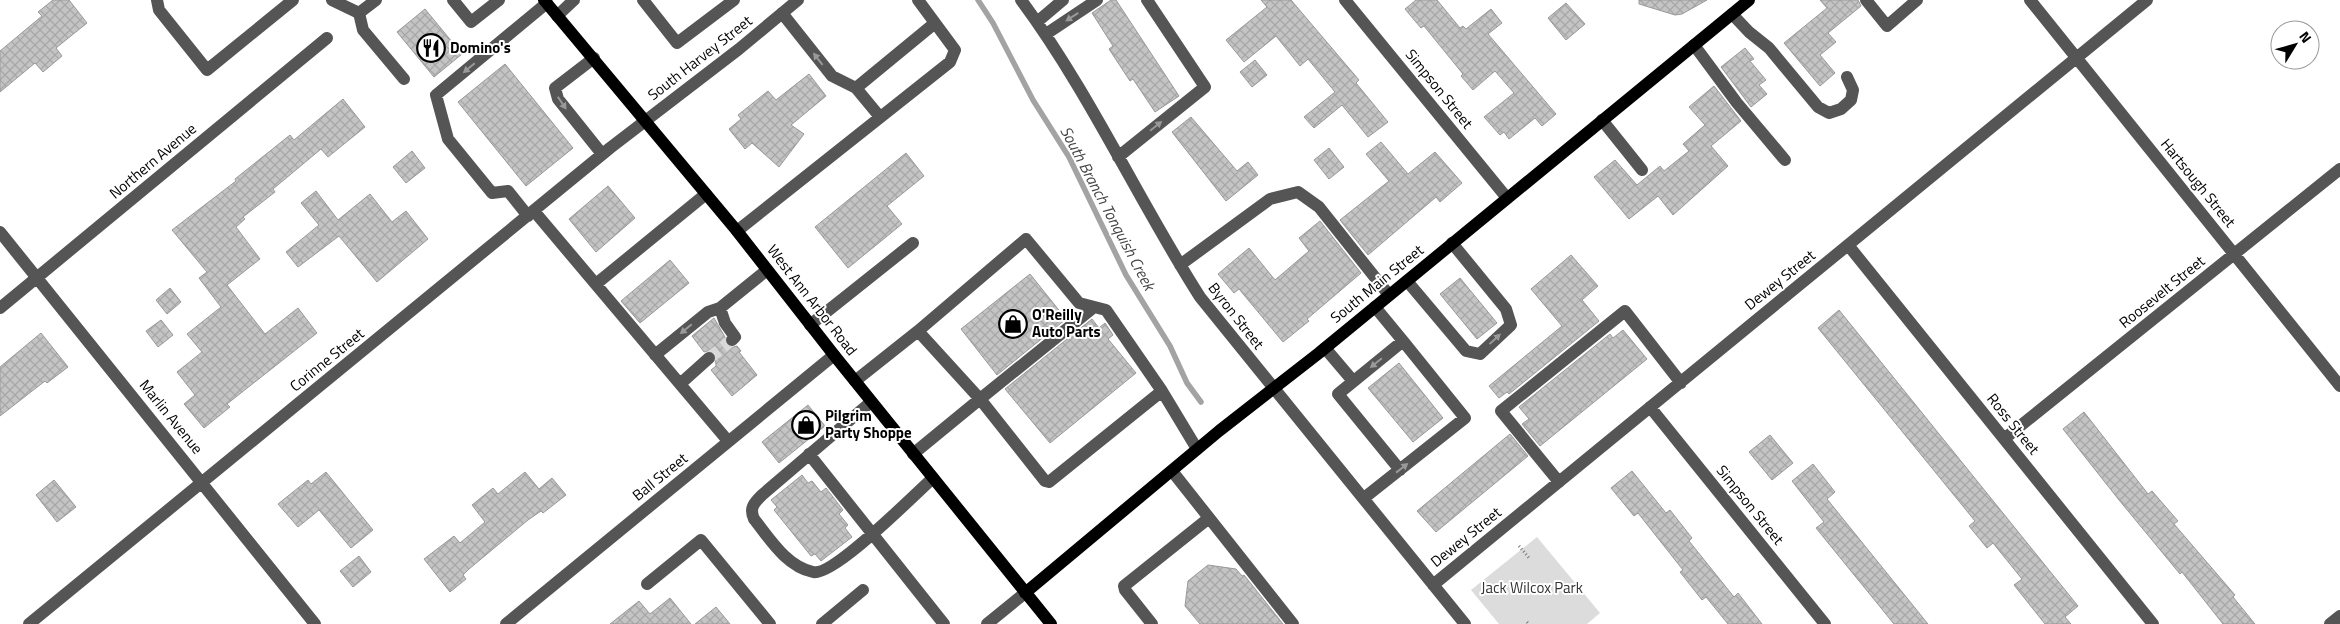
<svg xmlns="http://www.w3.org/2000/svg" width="2340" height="624" font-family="'Titillium Web',sans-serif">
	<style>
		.park { fill: #dcdcdc }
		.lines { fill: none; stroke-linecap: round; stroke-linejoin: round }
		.stream { stroke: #a3a3a3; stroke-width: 5.5 }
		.building { fill: url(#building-cross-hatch); stroke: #999 }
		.minor-tunnel { stroke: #d9d9d9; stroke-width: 12; stroke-dasharray: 12 6; stroke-linecap: butt }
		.path { stroke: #777; stroke-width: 3; stroke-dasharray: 1 2.5; stroke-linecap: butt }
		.minor { stroke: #555; stroke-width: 12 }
		.major { stroke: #000; stroke-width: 12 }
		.oneway { fill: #999 }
		.labels { text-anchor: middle; stroke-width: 4; stroke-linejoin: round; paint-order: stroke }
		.poi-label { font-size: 15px; font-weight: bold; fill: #000; stroke: #fff; text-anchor: start }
		.street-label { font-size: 15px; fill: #000; stroke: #fff }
		.park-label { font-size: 15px; fill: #333; stroke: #fff }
		.water-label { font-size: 16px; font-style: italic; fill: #444; stroke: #fff }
	</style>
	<defs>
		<pattern id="building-cross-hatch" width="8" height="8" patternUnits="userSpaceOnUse" patternTransform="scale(1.25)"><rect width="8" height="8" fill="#c4c4c4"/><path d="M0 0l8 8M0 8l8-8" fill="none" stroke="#a7a7a7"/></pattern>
	</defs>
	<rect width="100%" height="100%" fill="#fff"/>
	<path class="park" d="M1537,537l63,76 -13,11h-88l-28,-34z"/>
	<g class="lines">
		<path class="stream" d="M978,0l15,23 40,77 36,57 57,118 44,71 17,37 14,19"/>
	</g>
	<path class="building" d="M53,0h16l18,23 -31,25 6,8 -19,16 -8,-9 -35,29v-41l42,-35 -4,-4z
		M1111,0h5l63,96 -24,16 -22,-33 -3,2 -21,-32 4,-3 -21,-33z
		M1261,0h30l68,80 -3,3 32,39 -20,15 -26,-32 -28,23 -10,-11 31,-25 -27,-33 -8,7 -24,-30 -32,26 -18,-22 41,-33z
		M1416,0h21l23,28 3,-2 3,3 25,-20 11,14 -14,11 68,80 -14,12 -7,-8 -26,21 -5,-7 -4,3 -16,-18 30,-24 -19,-22 -22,19 -12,-14 2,-2 -39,-48 -3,2 -16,-19z
		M1639,0h68l-25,14 -7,1 -36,-11z
		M1820,0h38l3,6 -33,27 8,9 -16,13 15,18 -15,13 -36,-43 43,-35z
		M1566,3l19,21 -19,16 -18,-22z
		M425,9l37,45 -28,23 -37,-45z
		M1745,48l9,11 -4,2 16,19 -7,5 8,9 -16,13 -30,-40z
		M1255,60l12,15 -15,12 -12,-15z
		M505,64l68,84 -47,38 -68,-84z
		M809,74l17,22 -35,29 13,9 -25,33 -27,-24 -7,6 -16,-20 12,-10 -3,-4 30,-24 8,9z
		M1714,86l27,35 -30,25 17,20 -55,49 -15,-19 -29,23 -35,-42 21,-17 22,25 23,-19 4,5 25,-20 -6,-7 22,-19 -16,-18z
		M343,99l22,28 -37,30 -7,-8 -48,40 2,3 -32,25 2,2 -9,8 24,32 -33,26 38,49 33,-26 19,25 -90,71 3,3 -26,21 -20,-24 11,-9 -18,-23 25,-20 -15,-18 34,-27 -22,-29 8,-6 -35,-42 64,-49 -1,-2 55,-44 4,5z
		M1191,117l46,54 11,-9 10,13 -32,26 -54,-69z
		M1381,142l27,32 27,-22 27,31 -22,19 -4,-5 -68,58 -28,-35 49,-39 -23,-27z
		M1329,148l15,19 -15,12 -15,-19z
		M412,151l13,17 -19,15 -13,-16z
		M906,153l18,23 -37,30 15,18 -54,44 -33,-41z
		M608,186l27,32 -39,34 -27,-33z
		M316,191l22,29 32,-26 22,28 14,-11 22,28 -51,43 -38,-46 -41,31 -12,-15 33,-27 -18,-22z
		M1320,221l41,52 -54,46 2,2 -26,21 -44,-53 -5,4 -16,-19 31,-26 26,32 34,-29 -10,-13z
		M1571,255l27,31 -16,14 17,21 -90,73 -2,-2 -8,6 -10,-12 73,-60 -31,-37z
		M670,260l19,23 -49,40 -19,-22z
		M1030,274l36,45 -69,56 -36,-46z
		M1460,278l37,45 -20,16 -37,-45z
		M170,288l11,14 -14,12 -11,-14z
		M1839,310l239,296 -13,11 6,7h-26l-31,-39 8,-6 -29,-36 -6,5 -18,-22 6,-5 -157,-193z
		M714,318l11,19 1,8 4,3 7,-2 4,5 -2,1 18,23 -25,21 -21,-26 5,-4 -1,-13 -4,-3 -7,2 -12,-16z
		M1092,319l7,9 6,-5 8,12 -5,4 28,34 -86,70 -45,-54z
		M161,320l12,15 -15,12 -12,-16z
		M1623,330l24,29 -107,87 -18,-22 7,-5 -10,-12 91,-73 3,4z
		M41,333l27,34 -21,16 -2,-2 -45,35v-49z
		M1399,363l44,55 -30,24 -45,-54z
		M808,405l17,21 -46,37 -17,-21z
		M2084,412l64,82 4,-3 26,30 -4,3 61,71 -2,2 22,27h-32l-41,-52 -2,2 -61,-74 -56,-71z
		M1510,434l18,22 -92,76 -19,-21z
		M1770,435l23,28 -21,17 -23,-28z
		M1813,464l22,28 -8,7 101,125h-34l-78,-96 8,-6 -32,-41z
		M1632,471l34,42 4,-3 22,28 -3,3 45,56 4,-4 24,31h-34l-22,-27 -4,3 -22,-28 3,-2 -45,-57 -4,3 -23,-28z
		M326,472l47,58 -22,18 -32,-38 -21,17 -20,-23 30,-24 3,4z
		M525,472l14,17 13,-11 14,17 -23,18 -2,-2 -13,9 -59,49 -6,6 3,4 -16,13 -26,-33 30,-23 6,7 25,-21 -13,-17 21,-17 5,6z
		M802,475l6,8 4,-2 9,11 5,-4 17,22 -4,4 9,11 -3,3 7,9 -31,24 -6,-7 -4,2 -37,-46 3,-3 -6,-7z
		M54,480l22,27 -19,15 -21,-27z
		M359,556l12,16 -18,15 -13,-16z
		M1208,565l28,4 6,7 2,-1 39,49h-83l-15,-18 3,-25z
		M670,598l21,26h-81l29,-23 11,13z
		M716,607l14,17h-35z"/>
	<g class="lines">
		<path class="minor-tunnel" d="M709,358l23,-18"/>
		<path class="path" d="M1519,546l11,13
			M1527,622l2,2"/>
		<path class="minor" d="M157,0l2,10 48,60 86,-70
			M332,0l27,13
			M453,0l18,22 28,-22
			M643,0l34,43 57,-43
			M1021,0c69,93 117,200 179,297l265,327
			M1345,0l162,198
			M1866,0l21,26 30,-26
			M2030,0l310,386
			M359,13l4,17 41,49
			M359,13l17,-13
			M782,13l50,63 24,12 24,29
			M1732,14l17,18 20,16 49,59 11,6 12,-4 10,-9 2,-10 -6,-13
			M557,16l17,-16
			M1037,22l26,-22
			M1046,34l51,-34
			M1694,45l43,58 48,57
			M594,58l-39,30 3,11 44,55
			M856,88l79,-65
			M1602,120l40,50
			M1118,157l87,-70 -58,-87
			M534,211l194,230
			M528,216l-20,-25 -16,2 -44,-54 -12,-44 111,-92
			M737,231l213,-169 5,-12 -37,-50
			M0,232l315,392
			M1848,245l305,379
			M1180,265l90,-66 28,-7 21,15 70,88
			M1407,281l59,70 14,3 31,-29 -5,-16 -54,-66
			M596,284l110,-90
			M1094,307l-114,92 -62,-68 108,-92 53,64 27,7 56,81 35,58
			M1375,307l28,34
			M0,308l327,-270
			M720,308l5,15 10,14 -3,3
			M810,325l103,-82
			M1325,348l28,33
			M655,355l53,-43 12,-4 47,-38
			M855,381l63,-50
			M680,384l29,-26
			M871,402l-109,93c-8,8 -13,13 -8,24 16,20 32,47 59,53 20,5 101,-77 120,-94
			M1650,407l175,217
			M2004,439l336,-270
			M809,454l135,170
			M913,454l67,-55 65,82 4,1 113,-91
			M1172,471l121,153
			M1559,482l-58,-71 124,-100 56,72
			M1364,498l101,-80 -62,-77 -65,53 62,76
			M647,584l54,-44 69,84
			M1433,585l714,-585
			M29,624l581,-476 129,-99 59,-49
			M506,624l328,-269
			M822,624l41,-34
			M987,624l38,-31
			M1152,624l-27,-34 -1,-4 85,-68
			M2330,624l10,-8"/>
		<path class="major" d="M544,0l193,231 97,124 217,269
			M1025,593l194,-162 100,-78 430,-353"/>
	</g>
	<defs><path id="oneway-solid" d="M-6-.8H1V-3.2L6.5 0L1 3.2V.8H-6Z" transform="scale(1.25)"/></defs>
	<g class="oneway">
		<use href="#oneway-solid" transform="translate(1072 17) rotate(147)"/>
		<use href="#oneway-solid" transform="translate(818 59) rotate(-128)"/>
		<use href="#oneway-solid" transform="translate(469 68) rotate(140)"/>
		<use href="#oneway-solid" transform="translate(562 103) rotate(56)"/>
		<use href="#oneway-solid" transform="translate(1156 126) rotate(-39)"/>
		<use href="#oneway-solid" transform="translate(686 329) rotate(141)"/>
		<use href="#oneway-solid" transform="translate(1495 339) rotate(-43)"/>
		<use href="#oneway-solid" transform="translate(1376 363) rotate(141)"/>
		<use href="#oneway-solid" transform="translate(1402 468) rotate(-38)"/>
	</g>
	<defs>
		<symbol id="restaurant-ring" viewBox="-11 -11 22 22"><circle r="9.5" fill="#fff" stroke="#000" stroke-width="1.5"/><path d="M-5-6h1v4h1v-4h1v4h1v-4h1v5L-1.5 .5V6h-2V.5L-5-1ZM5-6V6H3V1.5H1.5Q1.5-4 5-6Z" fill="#000"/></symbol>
		<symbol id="shop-ring" viewBox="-11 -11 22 22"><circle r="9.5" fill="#fff" stroke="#000" stroke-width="1.5"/><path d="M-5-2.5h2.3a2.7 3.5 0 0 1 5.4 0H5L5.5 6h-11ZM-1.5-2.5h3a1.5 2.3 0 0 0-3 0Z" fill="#000"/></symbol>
	</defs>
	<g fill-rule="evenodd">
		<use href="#restaurant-ring" x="415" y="32" width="32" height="32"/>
		<use href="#shop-ring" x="997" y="308" width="32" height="32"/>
		<use href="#shop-ring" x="790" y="409" width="32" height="32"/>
	</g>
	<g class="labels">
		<g class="poi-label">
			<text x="450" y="53">Domino's</text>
			<text x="1032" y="320">O'Reilly<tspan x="1032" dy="17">Auto Parts</tspan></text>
			<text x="825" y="421">Pilgrim<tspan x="825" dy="17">Party Shoppe</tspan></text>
		</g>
		<g class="street-label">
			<text transform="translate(700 58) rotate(-38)" y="5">South Harvey Street</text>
			<text transform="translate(1439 89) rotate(51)" y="5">Simpson Street</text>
			<text transform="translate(153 161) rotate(-40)" y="5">Northern Avenue</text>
			<text transform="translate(2198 183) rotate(51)" y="5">Hartsough Street</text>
			<text transform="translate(1780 280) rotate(-39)" y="5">Dewey Street</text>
			<text transform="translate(1377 284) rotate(-39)" y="5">South Main Street</text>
			<text transform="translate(2162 292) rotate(-39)" y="5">Roosevelt Street</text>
			<text transform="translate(812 300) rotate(52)" y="5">West Ann Arbor Road</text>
			<text transform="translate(1236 316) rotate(52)" y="5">Byron Street</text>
			<text transform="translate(327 360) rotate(-39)" y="5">Corinne Street</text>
			<text transform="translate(171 417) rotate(51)" y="5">Marlin Avenue</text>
			<text transform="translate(2013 424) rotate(51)" y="5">Ross Street</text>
			<text transform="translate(660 477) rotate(-39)" y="5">Ball Street</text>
			<text transform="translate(1750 505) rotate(51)" y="5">Simpson Street</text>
			<text transform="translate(1466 537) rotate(-39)" y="5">Dewey Street</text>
		</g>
		<g class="park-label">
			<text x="1532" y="593">Jack Wilcox Park</text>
		</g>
		<g class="water-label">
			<text transform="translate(1108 208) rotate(62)" y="6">South Branch Tonquish Creek</text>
		</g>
	</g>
	<g transform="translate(2295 45) rotate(53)"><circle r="24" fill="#ffffff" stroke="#999999"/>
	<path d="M0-4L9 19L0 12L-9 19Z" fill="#000000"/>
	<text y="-8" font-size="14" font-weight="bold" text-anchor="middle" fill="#000000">N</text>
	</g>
</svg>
